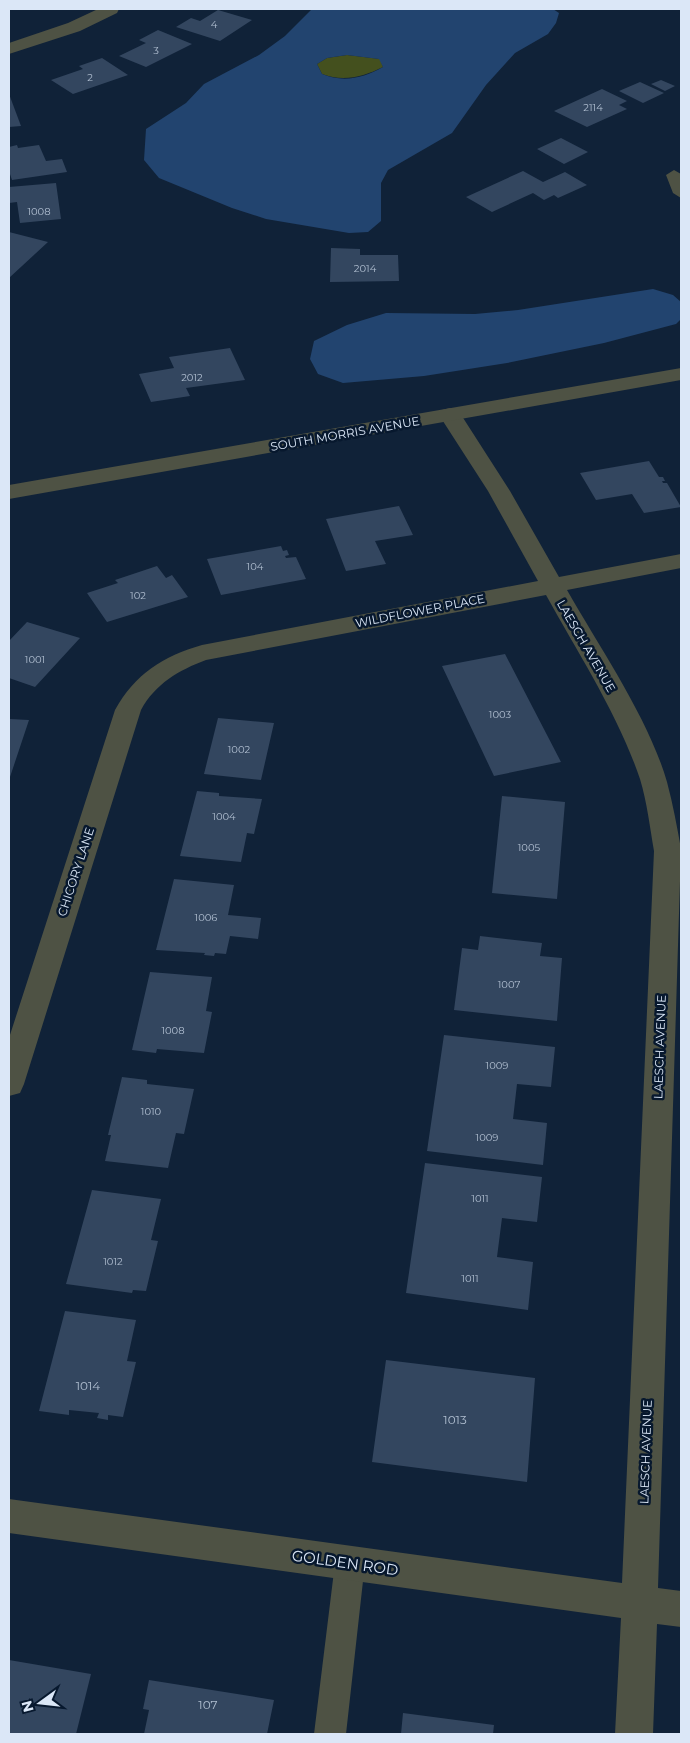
<svg xmlns="http://www.w3.org/2000/svg" width="690" height="1743" font-family="Montserrat,sans-serif">
	<style>
		.green { fill: #44501e }
		.water { fill: #22446f; fill-rule: evenodd }
		.building { fill: #33465f }
		.lines { fill: none; stroke-linecap: round; stroke-linejoin: round }
		.service { fill: #4e5244; fill-rule: evenodd }
		.minor { fill: #4e5244; fill-rule: evenodd }
		.tertiary { fill: #4e5244; fill-rule: evenodd }
		.labels { text-anchor: middle; stroke-width: 5; stroke-linejoin: round; paint-order: stroke }
		.number-label { font-size: 10px; fill: #b1bfd1 }
		.street-label { font-size: 12px; fill: #dbe7f7; stroke: #07182e }
		.near-number-label { font-size: 12px; fill: #b1bfd1 }
		.near-street-label { font-size: 15px; fill: #dbe7f7; stroke: #07182e }
	</style>
	<rect width="100%" height="100%" fill="#102238"/>
	<path class="green" d="M347,55l33,4 3,8c-20,10 -40,15 -61,7l-5,-10 10,-6z"/>
	<path class="water" d="M312,9h241l6,4 -3,10 -8,11 -33,19 -29,32 -34,48 -64,37 -7,13v38l-13,11 -19,1 -83,-14 -34,-11 -73,-30 -15,-18 2,-31 40,-26 18,-19 55,-29 26,-19zM347,55l32,4 4,8c-19,11 -40,16 -61,7l-5,-10 10,-6z
		M653,289l20,6 8,7v17l-5,5 -72,19 -97,20 -83,13 -81,7 -25,-9 -8,-15 4,-18 33,-16 39,-12 89,1 43,-4z"/>
	<path class="building" d="M218,10l34,10 -32,21 -44,-14 15,-9 9,3z
		M158,30l34,14 -46,23 -27,-11 27,-13 -7,-3z
		M102,58l26,17 -55,19 -22,-14 32,-11 -4,-3z
		M661,80l14,6 -10,5 -14,-7z
		M640,82l24,11 -21,10 -24,-12z
		M602,89l25,12 -8,4 8,4 -40,18 -33,-16z
		M9,94l12,32 -12,1z
		M561,138l27,14 -24,12 -27,-15z
		M17,145l1,3 21,-3 7,16 16,-2 5,13 -55,8 -3,-9v-24z
		M523,171l20,11 22,-10 22,13 -29,13 -4,-3 -10,5 -11,-7 -41,19 -26,-15z
		M56,183l5,36 -41,4 -3,-21 -8,1v-16z
		M9,232l39,10 -39,36z
		M331,248l29,1v6h38l1,26 -69,1z
		M230,348l15,32 -59,8 4,8 -39,6 -12,-28 35,-6 -5,-11z
		M649,461l10,16h4l2,4h-3l1,2h4l14,24 -37,6 -12,-19 -36,6 -16,-27z
		M399,506l14,29 -38,6 11,23 -40,7 -20,-52z
		M281,546l2,5 4,-1 2,5 -4,1 1,2 10,-1 10,22 -85,16 -14,-36z
		M157,566l9,12 6,-3 16,22 -81,25 -20,-29 31,-10 -3,-3z
		M27,622l53,16 -45,49 -26,-9v-37z
		M505,654l56,108 -67,14 -52,-110z
		M218,718l56,5 -13,57 -57,-6z
		M9,719l20,1 -20,60z
		M197,791l22,2v3l43,3 -8,35 -7,-1 -6,29 -61,-6z
		M502,796l63,6 -8,97 -65,-6z
		M174,879l60,6 -6,30 33,3 -3,21 -28,-3 -4,18 -11,-1 -1,3 -10,-1 1,-2 -49,-3z
		M480,936l62,7 -2,13 22,2 -5,63 -103,-11 8,-62 16,2z
		M150,972l62,5 -6,34 6,1 -8,41 -47,-4 -1,4 -24,-3z
		M444,1035l111,12 -4,40 -34,-3 -4,35 34,4 -4,42 -116,-14z
		M122,1077l25,3v4l47,5 -10,45 -8,-1 -8,35 -63,-7 6,-26h-3z
		M425,1163l117,14 -5,45 -35,-4 -5,39 36,5 -5,48 -122,-17z
		M92,1190l69,9 -10,41 7,1 -12,50 -13,-1 -1,3 -66,-9z
		M65,1311l71,9 -9,41 9,1 -13,55 -15,-2v5l-11,-2 2,-5 -30,-3v5l-30,-4z
		M386,1360l149,18 -8,104 -155,-20z
		M9,1660l82,14 -15,60h-67z
		M149,1680l125,20 -7,34h-123l5,-24 -6,-1z
		M403,1713l91,12 -1,9h-92z"/>
	<g class="lines">
		<path class="service" d="M674,170l7,4v24l-8,-5 -7,-18z
			M350,1549l10,4 5,10 -19,171h-32l21,-171 5,-10z"/>
		<path class="minor" d="M98,9h21l-2,4 -37,18 -71,23v-11l59,-20z
			M450,408l8,2 52,81 49,86 122,-23v14l-114,22c33,58 82,129 100,192 6,22 10,45 14,67l-23,739 23,3v36l-24,-3 -4,110h-38l6,-116 -612,-85v-34l613,84 32,-732c-4,-23 -7,-49 -14,-72 -22,-65 -61,-124 -94,-184l-340,65c-27,10 -51,24 -65,50l-117,374 -4,9 -11,3v-58l106,-328c20,-36 48,-54 87,-65l336,-64 -50,-90 -49,-76 3,-5z"/>
		<path class="tertiary" d="M681,368v12l-672,119v-14z"/>
	</g>
	<g class="labels">
		<g class="number-label">
			<text x="214" y="28">4</text>
			<text x="156" y="54">3</text>
			<text x="90" y="81">2</text>
			<text x="593" y="111">2114</text>
			<text x="39" y="215">1008</text>
			<text x="365" y="272">2014</text>
			<text x="192" y="381">2012</text>
			<text x="255" y="570">104</text>
			<text x="138" y="599">102</text>
			<text x="35" y="663">1001</text>
			<text x="500" y="718">1003</text>
			<text x="239" y="753">1002</text>
			<text x="224" y="820">1004</text>
			<text x="529" y="851">1005</text>
			<text x="206" y="921">1006</text>
			<text x="509" y="988">1007</text>
			<text x="173" y="1034">1008</text>
			<text x="497" y="1069">1009</text>
			<text x="151" y="1115">1010</text>
			<text x="487" y="1141">1009</text>
			<text x="480" y="1202">1011</text>
			<text x="113" y="1265">1012</text>
			<text x="470" y="1282">1011</text>
		</g>
		<g class="street-label">
			<text transform="translate(345 434) rotate(-10)" y="4">SOUTH MORRIS AVENUE</text>
			<text transform="translate(420 611) rotate(-11)" y="4">WILDFLOWER PLACE</text>
			<text transform="translate(586 646) rotate(60)" y="4">LAESCH AVENUE</text>
			<text transform="translate(76 872) rotate(-72)" y="4">CHICORY LANE</text>
			<text transform="translate(660 1047) rotate(-88)" y="4">LAESCH AVENUE</text>
			<text transform="translate(646 1452) rotate(-88)" y="4">LAESCH AVENUE</text>
		</g>
		<g class="near-number-label">
			<text x="88" y="1390">1014</text>
			<text x="455" y="1424">1013</text>
			<text x="208" y="1709">107</text>
		</g>
		<g class="near-street-label">
			<text transform="translate(345 1563) rotate(8)" y="5">GOLDEN ROD</text>
		</g>
	</g>
	<rect width="690" height="1743" fill="none" stroke="#dbe7f7" stroke-width="20"/>
	<g transform="translate(40 1703) rotate(255)" stroke="#07182e" stroke-width="4" paint-order="stroke">
	<path d="M0-4L9 19L0 12L-9 19Z" fill="#dbe7f7"/>
	<text y="-8" font-size="14" font-weight="bold" text-anchor="middle" fill="#dbe7f7">N</text>
	</g>
</svg>
